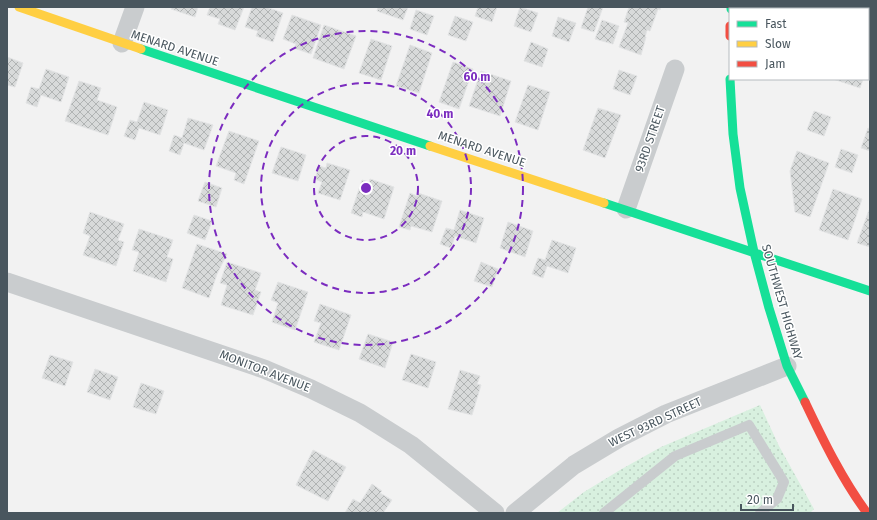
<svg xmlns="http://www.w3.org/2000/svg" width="877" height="520" font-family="'Fira Sans',sans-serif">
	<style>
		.grass { fill: url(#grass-dots) }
		.building { fill: url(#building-cross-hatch); stroke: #e3e4e5 }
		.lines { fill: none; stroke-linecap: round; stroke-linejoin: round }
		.lane { stroke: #c9ccce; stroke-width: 10 }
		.street { stroke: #c9ccce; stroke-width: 19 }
		.fast { stroke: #16e098; stroke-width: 9 }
		.slow { stroke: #ffcf43; stroke-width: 9 }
		.jam { stroke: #f24e42; stroke-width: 9 }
		.ring { fill: none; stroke: #7b2cbf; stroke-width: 2; stroke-dasharray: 7 5 }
		.labels { text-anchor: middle; stroke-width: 3; stroke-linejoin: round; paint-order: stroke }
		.street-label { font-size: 12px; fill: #49565e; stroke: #fff }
		.centre { fill: #7b2cbf; stroke: #fff; stroke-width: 2 }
		.ring-label { font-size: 12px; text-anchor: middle; font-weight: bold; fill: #7b2cbf; stroke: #fff; stroke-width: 3; stroke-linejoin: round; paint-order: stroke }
	</style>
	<defs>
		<pattern id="grass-dots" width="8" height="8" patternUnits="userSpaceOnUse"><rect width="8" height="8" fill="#d8f0df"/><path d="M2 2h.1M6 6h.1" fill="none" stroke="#bbd0c2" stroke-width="1.8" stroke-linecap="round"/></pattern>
		<pattern id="building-cross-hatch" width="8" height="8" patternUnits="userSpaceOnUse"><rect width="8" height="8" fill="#d8dada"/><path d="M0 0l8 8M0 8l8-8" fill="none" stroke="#b1b4b4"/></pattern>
	</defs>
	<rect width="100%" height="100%" fill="#f2f2f2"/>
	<path class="grass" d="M760,405l19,41 35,63 -4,4h-253l27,-21 36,-22 41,-23z"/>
	<path class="building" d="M172,7h26l-3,10 -24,-8z
		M210,7h34l-9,23 -17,-6 2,-5 -13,-4z
		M252,7h14l17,6 -10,29 -17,-6 2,-5 -13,-4z
		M378,7h30l-5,13 -26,-9z
		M478,7h19l-5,15 -17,-6z
		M520,7l18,6 -7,19 -17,-6z
		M588,7h15l-9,25 -13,-4z
		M629,7h32l-1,3 -2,-1 -8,22 -3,-1 -2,7h1l-5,18 -22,-8 9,-24 -4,-1z
		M416,10l18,6 -7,19 -17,-6z
		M292,15l29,10 -10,29 -17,-6 2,-4 -13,-5z
		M455,16l18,6 -7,19 -18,-6z
		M558,17l18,6 -7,19 -17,-6z
		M602,20l17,6 -6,18 -18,-5z
		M324,25l32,11 -12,33 -31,-11z
		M371,39l21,7 -11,34 -22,-7z
		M531,42l17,7 -6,18 -18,-6z
		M410,45l22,8 -13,40 -23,-7z
		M7,57l16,6 -8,24 -8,-2z
		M453,62l20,7 -14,40 -20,-7z
		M46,69l23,8 -8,25 -20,-7 -4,12 -11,-4 5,-16 8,2z
		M619,70l18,6 -7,19 -17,-6z
		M481,71l30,10 -11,35 -31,-10z
		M833,79h30l-3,9z
		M79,81l22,7 -4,12 20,7 -9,28 -43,-14z
		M528,85l22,7 -12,38 -23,-8z
		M144,102l24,8 -8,25 -21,-7 -4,12 -11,-4 6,-16 7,2z
		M598,108l23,7 -16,43 -22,-8z
		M814,111l17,6 -7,19 -17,-6z
		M188,118l25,7 -9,25 -20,-7 -4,12 -11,-4 5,-16 8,3z
		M868,128l2,1v22l-9,-3z
		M229,131l30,10 -15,43 -10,-4 2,-7 -20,-7z
		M281,147l25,8 -8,26 -26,-8z
		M841,149l17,6 -6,18 -17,-6z
		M797,151l32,12 -19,54 -15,-5 -5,-41z
		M327,163l23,7 -10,30 -22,-7 4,-11 -7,-3 4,-13 7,2z
		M370,179l24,8 -10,32 -21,-7 -1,5 -11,-4 11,-33 7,2z
		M205,182l17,6 -6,19 -18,-6z
		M833,189l29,10 -14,41 -29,-10z
		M410,193l7,3 1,-3 24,8 -10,31 -21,-6 -1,4 -11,-3z
		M460,210l24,8 -8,25 -21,-7 -4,12 -11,-4 6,-16 8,2z
		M869,210l1,1v36l-13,-4z
		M90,212l34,12 -6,16 6,2 -8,24 -33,-11 7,-19 -7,-3z
		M194,215l18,6 -7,19 -18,-7z
		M508,222l25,9 -8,26 -25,-9z
		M139,229l34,11 -6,17 6,2 -7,23 -33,-11 6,-19 -7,-2z
		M552,240l24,8 -8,25 -21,-7 -4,12 -11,-4 6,-16 7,2z
		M197,244l30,10 -10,20 -8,24 -27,-10z
		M227,262l34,11 -6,17 6,2 -8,23 -32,-10 6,-20 -7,-2z
		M481,262l17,7 -6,18 -18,-6z
		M278,282l30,10 -13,38 -23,-8 6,-19 -7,-3z
		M320,304l31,11 -12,35 -25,-8 7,-19 -7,-2z
		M368,334l25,8 -8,26 -26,-9z
		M411,354l25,8 -8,26 -26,-8z
		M50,355l23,7 -8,24 -23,-8z
		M95,369l23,8 -8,23 -23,-8z
		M460,370l20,6 -3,8 4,1 -9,30 -24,-6z
		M141,383l23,8 -8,23 -23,-7z
		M313,450l33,17 -18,34 -32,-16z
		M372,484l10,7 -2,2 12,7 -9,13h-38l8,-14 7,4z"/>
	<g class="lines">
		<path class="lane" d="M604,513l71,-57 74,-31 35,57 -7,17 -17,14"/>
		<path class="street" d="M856,7l6,2
			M122,43l13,-36
			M626,209l49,-140
			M7,282l257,87 47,20 49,24 51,32 84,68
			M515,513l59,-48 45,-27 47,-24 121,-48"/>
		<path class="fast" d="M731,7v2
			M141,49l289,97
			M730,79l3,55 7,54 14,64 15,56 18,58 18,36
			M604,203l266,88"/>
		<path class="slow" d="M19,7l122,42
			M430,146l174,57"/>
		<path class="jam" d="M730,26v10
			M805,402c18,38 37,77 62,111"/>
	</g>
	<g class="ring">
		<circle cx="366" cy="188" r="52"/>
		<circle cx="366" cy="188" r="105"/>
		<circle cx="366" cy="188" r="157"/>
	</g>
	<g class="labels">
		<g class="street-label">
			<text transform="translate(175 48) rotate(18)" y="4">MENARD AVENUE</text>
			<text transform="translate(650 139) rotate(-71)" y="4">93RD STREET</text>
			<text transform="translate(482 149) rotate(18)" y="4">MENARD AVENUE</text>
			<text transform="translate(782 302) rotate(74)" y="4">SOUTHWEST HIGHWAY</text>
			<text transform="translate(265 371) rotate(21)" y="4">MONITOR AVENUE</text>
			<text transform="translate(655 422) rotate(-25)" y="4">WEST 93RD STREET</text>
		</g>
	</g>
	<circle cx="366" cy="188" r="6" class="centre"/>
	<g class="ring-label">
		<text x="477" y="81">60 m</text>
		<text x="440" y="118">40 m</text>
		<text x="403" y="155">20 m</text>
	</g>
	<rect width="877" height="520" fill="none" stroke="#49565e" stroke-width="16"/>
	<rect x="729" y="8" width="140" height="72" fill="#ffffff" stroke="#b6bbbf"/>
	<rect x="737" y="21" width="20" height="6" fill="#16e098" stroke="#b6bbbf"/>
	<text x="765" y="28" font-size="12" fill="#49565e">Fast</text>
	<rect x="737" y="41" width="20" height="6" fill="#ffcf43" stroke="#b6bbbf"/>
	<text x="765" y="48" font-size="12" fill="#49565e">Slow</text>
	<rect x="737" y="61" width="20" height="6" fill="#f24e42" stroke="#b6bbbf"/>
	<text x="765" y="68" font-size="12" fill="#49565e">Jam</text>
	<path d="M741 504v6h52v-6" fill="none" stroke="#49565e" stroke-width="2"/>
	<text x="747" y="504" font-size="12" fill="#49565e" stroke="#ffffff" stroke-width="3" paint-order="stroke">20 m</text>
</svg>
